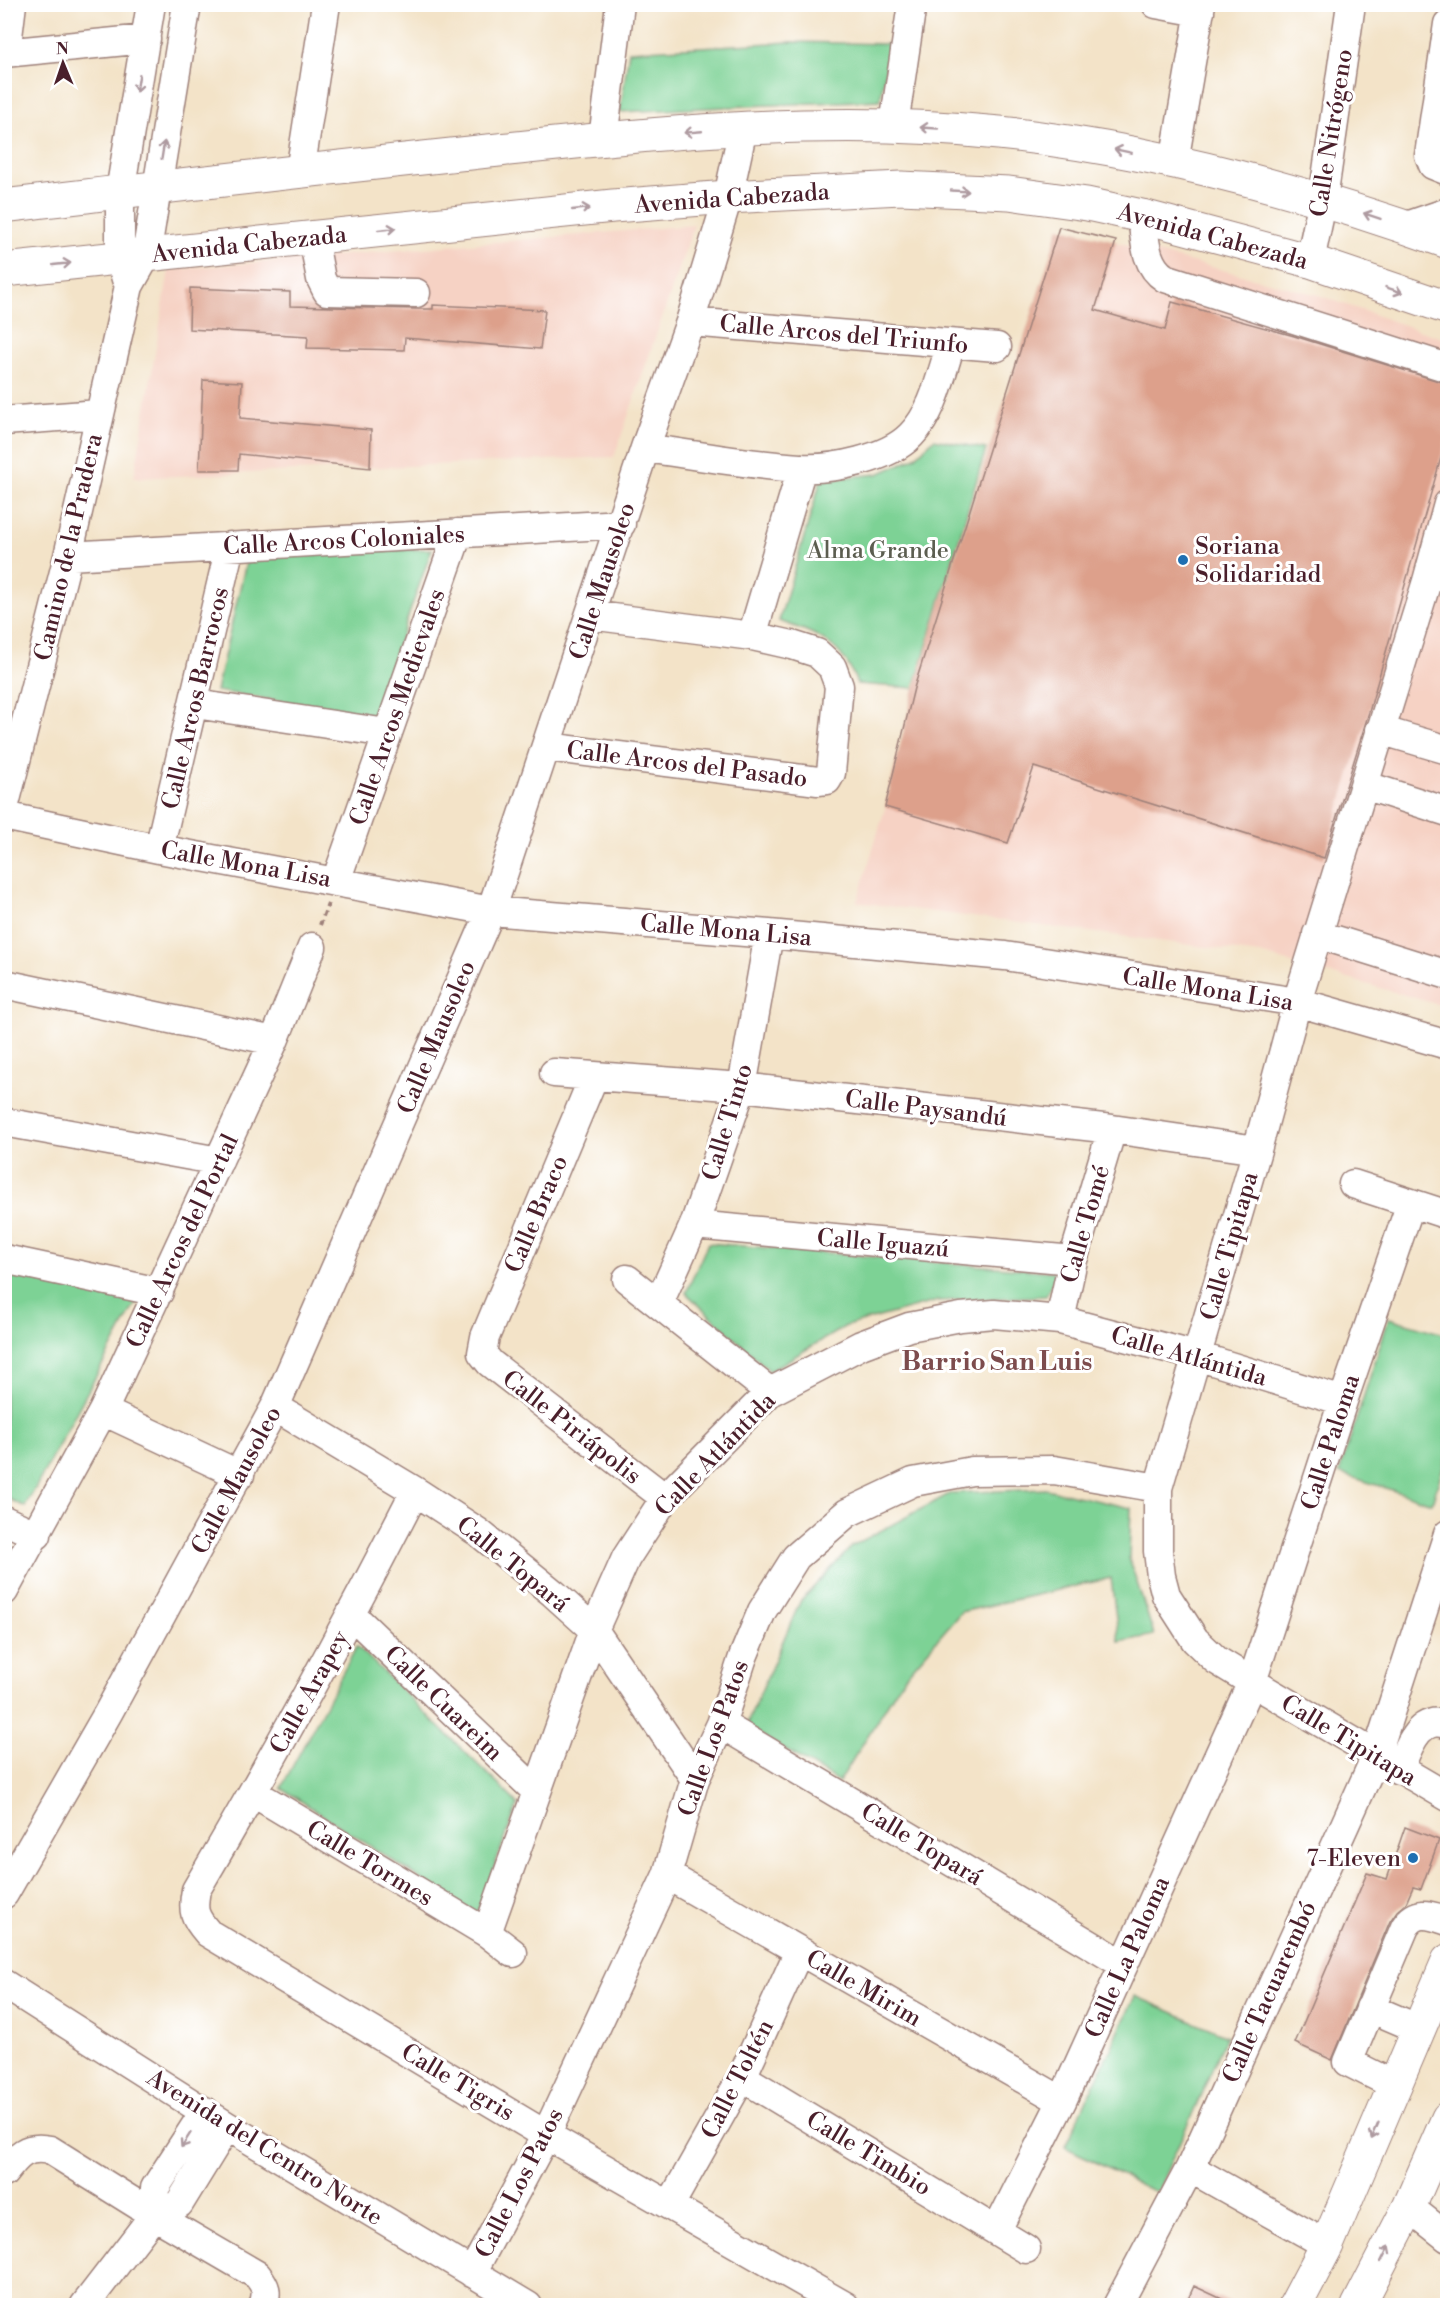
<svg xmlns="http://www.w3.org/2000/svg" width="1452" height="2310" font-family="'Libre Bodoni',serif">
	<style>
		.built { fill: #f6d2c4 }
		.green { fill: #7dd295; stroke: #647860; stroke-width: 1.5 }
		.building { fill: #dda08b }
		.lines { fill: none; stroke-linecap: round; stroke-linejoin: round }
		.minor-casing { stroke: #9e817a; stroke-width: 31 }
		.major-casing { stroke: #9e817a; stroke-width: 35 }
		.path { stroke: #9e817a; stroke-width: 4; stroke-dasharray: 4.5 4.5; stroke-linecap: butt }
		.minor { stroke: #fff; stroke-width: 28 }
		.major { stroke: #fff; stroke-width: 33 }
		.oneway { stroke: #ae9aa0 }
		.poi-dot { fill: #1f6fb2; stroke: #fff; stroke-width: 2 }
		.labels { text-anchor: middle; stroke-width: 6; stroke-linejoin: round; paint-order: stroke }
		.street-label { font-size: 24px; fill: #4a1f2b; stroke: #fff }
		.poi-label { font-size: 24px; fill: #4a1f2b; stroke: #fff; text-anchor: start }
		.park-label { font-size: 24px; fill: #5c5e50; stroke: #fff }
		.neighbourhood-label { font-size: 26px; font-weight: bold; fill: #7d4c4d; stroke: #fff }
	</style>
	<rect width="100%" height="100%" fill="#fff"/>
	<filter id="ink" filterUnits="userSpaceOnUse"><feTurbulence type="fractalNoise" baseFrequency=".0167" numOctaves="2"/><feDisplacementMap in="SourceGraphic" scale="12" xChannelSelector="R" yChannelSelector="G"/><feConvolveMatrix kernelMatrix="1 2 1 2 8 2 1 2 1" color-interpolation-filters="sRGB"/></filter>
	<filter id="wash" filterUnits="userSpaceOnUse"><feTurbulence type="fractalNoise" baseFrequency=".008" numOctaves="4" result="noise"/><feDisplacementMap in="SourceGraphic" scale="24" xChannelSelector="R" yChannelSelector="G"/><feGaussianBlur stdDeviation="1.35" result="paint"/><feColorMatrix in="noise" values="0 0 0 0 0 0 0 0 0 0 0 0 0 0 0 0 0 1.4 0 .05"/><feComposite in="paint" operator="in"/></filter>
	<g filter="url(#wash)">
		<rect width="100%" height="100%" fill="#f3e3c8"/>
		<path class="built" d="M694,225l-80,232 -480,21 35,-208z
			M1059,227l259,68 129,45v667l-187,-53 -403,-52z"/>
		<path class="green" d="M791,42l99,2 -10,56 -260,12 9,-61z
			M934,439l52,10 -72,239 -57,-4c-14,-41 -40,-50 -78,-63l42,-141 57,-6 36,-16z
			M432,549l-59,167 -157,-25 32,-137z
			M708,1243l349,29 -11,24 -108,5 -92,25 -76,45 -84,-78z
			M4,1267l137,26 -116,214 -20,-10z
			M1389,1318l58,17v119l-15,49 -93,-30z
			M1046,1489l85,19 -2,50 25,77 -35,7 -8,-64 -150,34 -58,67 -64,103 -93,-56 54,-124 52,-56 99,-53z
			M357,1646l161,158 -42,111 -195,-127z
			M1135,1996l92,40 -70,157 -92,-46z"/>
		<g id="blocks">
			<path class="building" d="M1059,227l57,14 -21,69 70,20 7,-28 122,34 154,48v49l-79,279 -45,146 -290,-91 -26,76 -123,-36 29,-119z
				M190,288l100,4v14l126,3h17v-4l112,5 -5,39 -135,-11 -1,12 -97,-2 1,-12 -119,-7z
				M203,380l39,2 -2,36 131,12 -1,38 -131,-14 -1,16h-39z
				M1405,1827l34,13 -18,49 -8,-2 -7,16 -9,8 -7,10 -58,139 -37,-17 72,-170 20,6z
				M1194,2286l43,20h-52z"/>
		</g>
	</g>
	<g filter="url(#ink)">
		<use href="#blocks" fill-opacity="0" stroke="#9e817a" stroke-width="1.5"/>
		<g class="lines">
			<defs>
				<path id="minor" d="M1156,4l44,8
					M1448,24l-19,131 4,10 15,6
					M4,53l142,-14
					M6,53l6,-49
					M894,125l18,-121
					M603,139l17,-135
					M1174,162l27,-158
					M300,172l26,-168
					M1142,216c3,21 2,49 23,62l283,90
					M1404,227l44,-15
					M313,237l8,42 6,12 89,2
					M1310,261l13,-62 28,-195
					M126,279l-6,-21v-66l31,-188
					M690,322l307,25
					M4,421l95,-7
					M645,448c50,7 105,17 155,20 32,2 88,-9 111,-33 23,-23 30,-61 40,-91
					M1448,504l-21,77 -130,421 -40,148 -99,338v63l3,25 5,19 29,45 21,20 36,22 196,115
					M68,556l553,-32
					M752,636l50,-168
					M195,704l192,29
					M1380,730l68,20
					M547,747l271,34 9,-1 4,-7 8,-87 -7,-19 -15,-14 -25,-8 -40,-9 -162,-21
					M1364,785l84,27
					M4,808l64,-252 61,-270 17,-30 41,-252
					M4,816l155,33 332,62 278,23 236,22 292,46 151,43
					M159,849l71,-303
					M336,881l122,-348
					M1317,934l131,41
					M4,984l270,57
					M554,1073l188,14 370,42 145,21
					M594,1076l-109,261 -3,16 8,10 175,135
					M4,1122l215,39
					M1353,1184l95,31
					M694,1225l379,35
					M4,1259l155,33
					M627,1279l143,113
					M659,1303l35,-78 48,-138 27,-153
					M1060,1320l13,-60 39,-131
					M275,1407l140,84 63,41 75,61 41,37 101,149
					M103,1411l137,64
					M415,1491c-69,135 -142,268 -219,399 -4,21 -2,27 12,43l338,202 299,171
					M4,1520l33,15
					M4,1591l99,-180 171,-370 38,-94
					M352,1615l184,176
					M721,1724l402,240
					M1399,1770c9,-21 19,-57 49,-45
					M254,1793l233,140 26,20
					M667,1875l395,226
					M4,1894l104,-181 167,-306 216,-496 154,-463 45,-126 38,-125 15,-69
					M487,1933l107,-303 32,-72 39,-60 105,-106 91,-47 48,-18 52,-10 33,-3 66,6 137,36 146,45
					M4,1984l223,142 301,180
					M1370,2008l49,21
					M742,2077l284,172
					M1394,2085l-46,-23 57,-135c12,-18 25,-12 43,-6
					M1190,2168l137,77
					M4,2173c14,-18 22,-28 46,-23l104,65 103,60c9,11 11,17 6,31
					M670,2205l72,-128 57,-126
					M1409,2207l39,31
					M154,2215l1,-27 50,-77
					M997,2230l65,-129 190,-419 91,-281 68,-198
					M472,2273l74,-138 121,-260 28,-96 26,-55 22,-67 19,-46 34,-54 51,-44 66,-31 59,-11 82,-1 104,18
					M84,2306l70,-91 25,-11 48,-78
					M1117,2306l73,-138 186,-412 72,-222"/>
				<path id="major" d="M4,206c158,-20 317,-37 475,-54 172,-18 347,-38 520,-19 153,16 304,57 449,109
					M4,270l609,-64 115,-9 173,-9 108,5 78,11 55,12 168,45 138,47
					M1295,2306l32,-61 121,-284
					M1358,2306l51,-99 39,-89"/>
			</defs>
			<use href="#minor" class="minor-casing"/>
			<use href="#major" class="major-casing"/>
			<path class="path" d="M320,925l8,-21"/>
			<use href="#minor" class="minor"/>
			<use href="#major" class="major"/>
		</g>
		<defs><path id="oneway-shaft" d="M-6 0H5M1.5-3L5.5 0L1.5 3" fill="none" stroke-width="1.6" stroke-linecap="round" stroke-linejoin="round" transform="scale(1.5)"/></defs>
		<g class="oneway">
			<use href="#oneway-shaft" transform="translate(138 83) rotate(99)"/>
			<use href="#oneway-shaft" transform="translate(929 128) rotate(-176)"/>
			<use href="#oneway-shaft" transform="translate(693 132) rotate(175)"/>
			<use href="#oneway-shaft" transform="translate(163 150) rotate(-81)"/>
			<use href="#oneway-shaft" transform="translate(1123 151) rotate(-168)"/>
			<use href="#oneway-shaft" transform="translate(960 191) rotate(3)"/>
			<use href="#oneway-shaft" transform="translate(581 209) rotate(-6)"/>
			<use href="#oneway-shaft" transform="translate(1372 216) rotate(-161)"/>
			<use href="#oneway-shaft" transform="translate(387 229) rotate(-6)"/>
			<use href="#oneway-shaft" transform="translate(62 264) rotate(-6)"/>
			<use href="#oneway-shaft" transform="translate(1394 290) rotate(19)"/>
			<use href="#oneway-shaft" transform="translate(1375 2131) rotate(113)"/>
			<use href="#oneway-shaft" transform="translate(186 2140) rotate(123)"/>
			<use href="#oneway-shaft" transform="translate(1385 2254) rotate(-63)"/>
		</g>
	</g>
	<g class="poi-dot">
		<circle cx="1183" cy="560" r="6"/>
		<circle cx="1413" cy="1858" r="6"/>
	</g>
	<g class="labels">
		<g class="street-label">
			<text transform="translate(1331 133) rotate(-81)" y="8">Calle Nitrógeno</text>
			<text transform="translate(732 198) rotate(-4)" y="8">Avenida Cabezada</text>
			<text transform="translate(1213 236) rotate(15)" y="8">Avenida Cabezada</text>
			<text transform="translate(249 244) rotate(-6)" y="8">Avenida Cabezada</text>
			<text transform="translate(844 334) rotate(5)" y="8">Calle Arcos del Triunfo</text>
			<text transform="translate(344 540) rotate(-3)" y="8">Calle Arcos Coloniales</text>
			<text transform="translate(68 547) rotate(-77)" y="8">Camino de la Pradera</text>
			<text transform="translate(602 581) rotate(-72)" y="8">Calle Mausoleo</text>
			<text transform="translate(195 698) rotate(-77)" y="8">Calle Arcos Barrocos</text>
			<text transform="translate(397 707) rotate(-71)" y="8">Calle Arcos Medievales</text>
			<text transform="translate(687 764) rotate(7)" y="8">Calle Arcos del Pasado</text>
			<text transform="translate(246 864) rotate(10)" y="8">Calle Mona Lisa</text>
			<text transform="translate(726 930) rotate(5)" y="8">Calle Mona Lisa</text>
			<text transform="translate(1208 989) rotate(9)" y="8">Calle Mona Lisa</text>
			<text transform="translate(436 1037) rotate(-67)" y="8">Calle Mausoleo</text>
			<text transform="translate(926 1108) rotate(7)" y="8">Calle Paysandú</text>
			<text transform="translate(727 1122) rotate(-73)" y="8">Calle Tinto</text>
			<text transform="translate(536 1214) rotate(-67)" y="8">Calle Braco</text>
			<text transform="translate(1085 1224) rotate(-74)" y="8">Calle Tomé</text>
			<text transform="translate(182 1241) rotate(-65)" y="8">Calle Arcos del Portal</text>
			<text transform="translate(883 1243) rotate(5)" y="8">Calle Iguazú</text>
			<text transform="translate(1229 1246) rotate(-74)" y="8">Calle Tipitapa</text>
			<text transform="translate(1189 1356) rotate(16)" y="8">Calle Atlántida</text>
			<text transform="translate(572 1427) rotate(38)" y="8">Calle Piriápolis</text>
			<text transform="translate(1330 1442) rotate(-72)" y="8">Calle Paloma</text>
			<text transform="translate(715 1454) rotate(-46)" y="8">Calle Atlántida</text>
			<text transform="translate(236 1480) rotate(-62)" y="8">Calle Mausoleo</text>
			<text transform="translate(513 1564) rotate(39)" y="8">Calle Topará</text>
			<text transform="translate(309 1692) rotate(-61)" y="8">Calle Arapey</text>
			<text transform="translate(444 1703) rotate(44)" y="8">Calle Cuareim</text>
			<text transform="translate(713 1738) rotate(-70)" y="8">Calle Los Patos</text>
			<text transform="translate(1349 1740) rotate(31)" y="8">Calle Tipitapa</text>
			<text transform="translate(922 1844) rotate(31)" y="8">Calle Topará</text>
			<text transform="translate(370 1863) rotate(31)" y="8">Calle Tormes</text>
			<text transform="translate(1127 1957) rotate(-66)" y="8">Calle La Paloma</text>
			<text transform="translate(864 1988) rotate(30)" y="8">Calle Mirim</text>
			<text transform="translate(1269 1992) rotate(-66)" y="8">Calle Tacuarembó</text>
			<text transform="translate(737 2079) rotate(-63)" y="8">Calle Toltén</text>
			<text transform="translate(458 2082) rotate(31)" y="8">Calle Tigris</text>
			<text transform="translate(265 2147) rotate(32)" y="8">Avenida del Centro Norte</text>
			<text transform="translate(869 2153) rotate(31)" y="8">Calle Timbio</text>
			<text transform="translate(519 2183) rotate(-63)" y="8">Calle Los Patos</text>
		</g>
		<g class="poi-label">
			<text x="1195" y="554">Soriana<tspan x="1195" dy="28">Solidaridad</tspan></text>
			<text x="1401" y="1866" text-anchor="end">7-Eleven</text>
		</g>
		<g class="park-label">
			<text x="878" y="558">Alma Grande</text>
		</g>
		<g class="neighbourhood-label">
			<text x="997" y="1370">Barrio San Luis</text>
		</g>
	</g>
	<rect width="1452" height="2310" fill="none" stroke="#fff" stroke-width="24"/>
	<g transform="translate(63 63) rotate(358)" stroke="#ffffff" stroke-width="4.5" paint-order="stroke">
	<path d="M0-4.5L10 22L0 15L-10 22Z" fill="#4a1f2b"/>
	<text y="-9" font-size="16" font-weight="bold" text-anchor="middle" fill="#4a1f2b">N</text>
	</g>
</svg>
